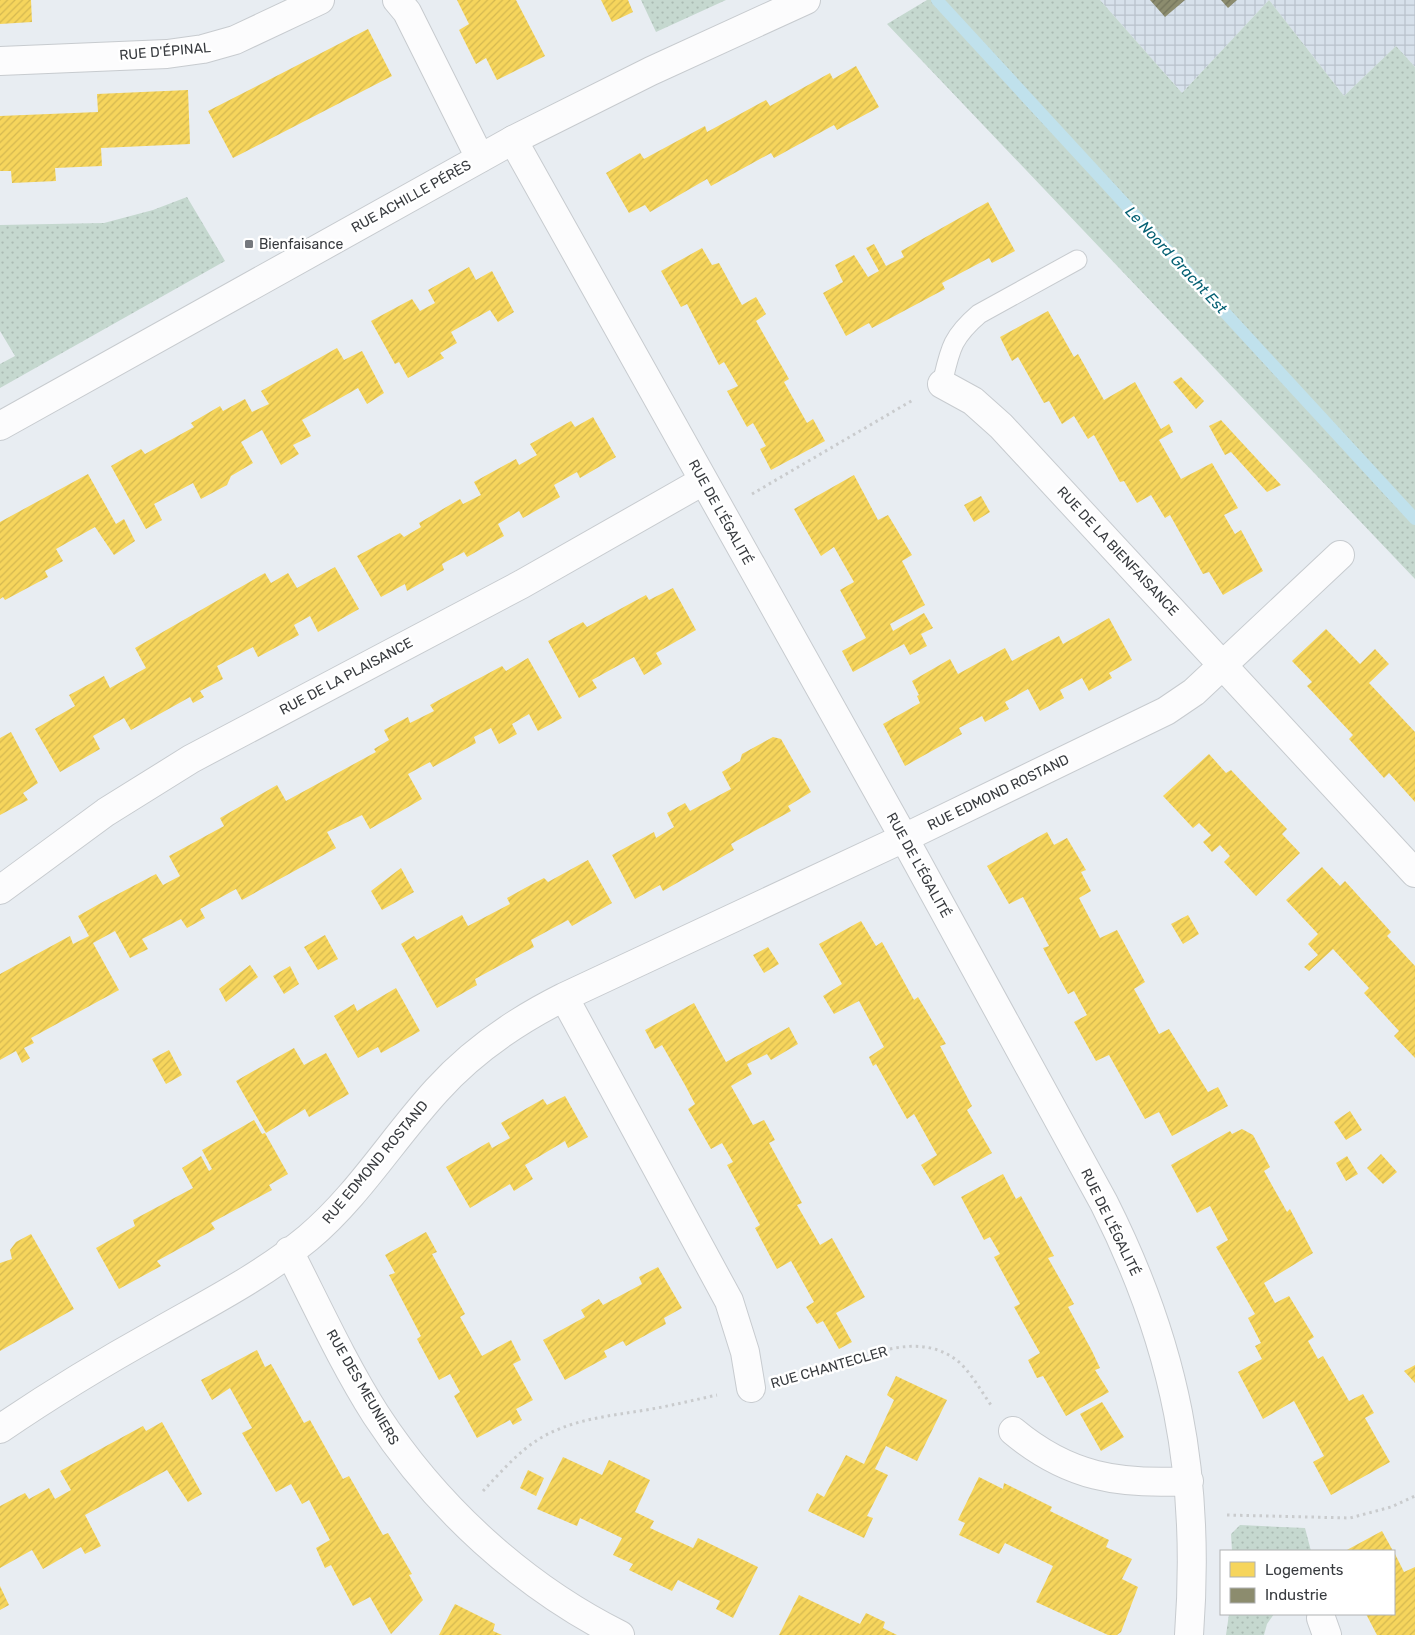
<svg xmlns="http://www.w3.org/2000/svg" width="1415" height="1635" font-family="Rubik,sans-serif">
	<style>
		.industrial { fill: url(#industrial-grid) }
		.grass { fill: url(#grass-dots) }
		.homes { fill: url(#homes-hatch) }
		.industry { fill: url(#industry-hatch) }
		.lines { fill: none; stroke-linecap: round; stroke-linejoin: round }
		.stream { stroke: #c0e1ec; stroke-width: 12 }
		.lane-casing { stroke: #c7cbcf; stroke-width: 21 }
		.street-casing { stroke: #c7cbcf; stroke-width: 30 }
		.secondary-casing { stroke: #c7cbcf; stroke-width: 30 }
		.path { stroke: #c9cbcd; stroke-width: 3; stroke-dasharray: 2.5 4; stroke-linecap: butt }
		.lane { stroke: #fcfcfd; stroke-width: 19 }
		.street { stroke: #fcfcfd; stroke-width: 28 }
		.secondary { stroke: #fcfcfd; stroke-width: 28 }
		.poi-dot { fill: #76797e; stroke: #fff; stroke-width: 2 }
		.labels { text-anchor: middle; stroke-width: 5; stroke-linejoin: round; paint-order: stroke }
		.street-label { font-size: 14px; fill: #383b3f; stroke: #fff }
		.poi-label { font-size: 14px; fill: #383b3f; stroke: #fff; text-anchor: start }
		.water-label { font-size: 15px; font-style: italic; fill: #056073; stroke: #fff }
	</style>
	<defs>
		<pattern id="industrial-grid" width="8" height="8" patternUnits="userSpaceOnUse" patternTransform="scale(1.25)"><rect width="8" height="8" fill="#d7e1eb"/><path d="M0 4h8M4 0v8" fill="none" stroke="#b9c2cb"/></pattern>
		<pattern id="grass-dots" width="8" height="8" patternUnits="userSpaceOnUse" patternTransform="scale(1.25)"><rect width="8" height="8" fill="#c5d8cf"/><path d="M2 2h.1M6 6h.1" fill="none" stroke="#aabab3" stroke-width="1.8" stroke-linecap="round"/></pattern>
		<pattern id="homes-hatch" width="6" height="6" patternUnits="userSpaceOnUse" patternTransform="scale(1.25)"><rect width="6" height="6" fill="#f6d55c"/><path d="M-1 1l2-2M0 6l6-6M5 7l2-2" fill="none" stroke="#d4b851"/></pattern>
		<pattern id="industry-hatch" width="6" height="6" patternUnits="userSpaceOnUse" patternTransform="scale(1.25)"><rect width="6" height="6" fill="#8c8c6e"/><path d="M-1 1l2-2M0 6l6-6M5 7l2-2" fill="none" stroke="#73745c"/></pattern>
	</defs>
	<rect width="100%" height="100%" fill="#e8edf2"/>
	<path class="industrial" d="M1100,0h315v67l-19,-21 -52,50 -75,-96 -87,93z"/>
	<path class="grass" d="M641,0h85l-70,32z
		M927,0h173l82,93 87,-93 75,96 52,-50 19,21v512l-528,-555z
		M187,197l38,64 -225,127v-24l15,-8 -15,-25v-106l104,-2 49,-13z
		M1240,1525l65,3 6,23h-79l-1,-17z
		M1229,1614h45l-7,10 -3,11h-38z"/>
	<path class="homes" d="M0,0h31l1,22 -32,2z
		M457,0h59l29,56 -48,24 -11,-22 -10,6 -17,-34 10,-6z
		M601,0h27l5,12 -21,10z
		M368,29l24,47 -159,82 -25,-47z
		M856,66l23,41 -42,23 -3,-5 -60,33 -3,-5 -60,33 -4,-7 -57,33 -5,-7 -16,8 -23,-40 34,-20 4,6 61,-33 2,6 59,-32 4,6 60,-33 3,6z
		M188,90l2,54 -89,4 1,18 -47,2 1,13 -44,2 -1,-12h-11v-55l98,-4 -1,-18z
		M988,202l27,49 -23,12 -3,-5 -47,25 3,6 -73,39 -3,-5 -23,13 -23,-43 20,-11 -8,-17 19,-10 14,22 11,-6 -13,-23 8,-4 12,22 18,-9 -3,-6z
		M702,248l10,17 7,-2 23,42 14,-8 10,17 -10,7 33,58 -5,3 23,41 6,-4 12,22 -54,29 -11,-21 6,-3 -13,-23 -6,4 -20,-36 11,-5 -14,-24 -5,3 -32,-61 -6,3 -20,-36z
		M469,267l7,13 16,-9 22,41 -16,10 -8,-12 -39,22 6,11 -17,10 4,5 -36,20 -9,-16 -4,2 -24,-43 41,-22 8,12 15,-8 -7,-13z
		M1048,311l26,46 4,-3 26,46 31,-18 26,47 8,-5 4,8 -14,8 22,39 31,-16 26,45 -14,7 11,19 6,-4 22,41 -40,24 -14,-23 -6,2 -33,-59 -5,3 -14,-23 -14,8 -13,-22 -4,1 -26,-47 -6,4 -14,-23 -12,8 -13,-23 -5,2 -26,-46 -6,4 -12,-24z
		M337,348l7,12 18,-9 22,42 -17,11 -9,-16 -56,32 9,16 -18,9 6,9 -18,11 -19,-35 -21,12 12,21 -22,13 -4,9 -26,14 -8,-16 -39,21 8,16 -16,9 -35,-63 30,-17 4,5 49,-27 -3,-4 29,-17 3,5 22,-12 7,13 17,-8 -8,-13z
		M1181,377l23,24 -8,8 -23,-27z
		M593,417l23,40 -36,21 -3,-6 -23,13 6,12 -37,21 -4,-7 -21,13 6,12 -37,21 -3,-5 -22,12 2,6 -37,21 -2,-7 -24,13 -24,-41 43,-23 4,4 17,-10 -2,-4 41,-24 3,5 18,-9 -7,-13 42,-23 3,6 18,-10 -7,-11 41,-23 4,6z
		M1221,420l23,25 37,40 -14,7 -36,-40 -6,3 -16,-29z
		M88,474l28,50 8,-5 11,22 -21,14 -19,-28 -39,22 7,12 -18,10 3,6 -43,23 -2,-3 -3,2v-77z
		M854,475l24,45 10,-5 24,40 -10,6 23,44 -35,19 3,7 31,-18 9,15 -12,6 6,12 -17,9 -6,-11 -51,28 -11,-21 24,-13 -26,-48 14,-8 -20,-35 -13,9 -27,-47z
		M981,496l9,16 -16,10 -10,-17z
		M335,567l24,42 -41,23 -8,-16 -16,9 5,10 -41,22 -5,-10 -36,19 6,13 -23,12 4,6 -11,6 -3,-6 -59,33 -7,-12 -31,18 7,13 -40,23 -25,-43 40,-23 -6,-11 35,-19 6,12 36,-20 -11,-20 130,-75 6,10 17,-10 9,15z
		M673,588l23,42 -40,23 6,11 -18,11 -10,-18 -42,23 5,8 -18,10 -31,-57 35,-19 4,5 59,-32 3,5z
		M1109,618l23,42 -23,13 3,5 -23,13 -7,-13 -22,12 4,8 -24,13 -12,-22 -23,13 4,7 -24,13 -3,-6 -23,12 3,6 -57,32 -22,-42 37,-21 -3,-7 2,-1 -7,-14 38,-22 8,15 47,-26 7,13 47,-25 4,8z
		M1326,629l34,35 15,-15 14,15 -20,19 46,49v70l-26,-29 -5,5 -35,-39 4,-4 -46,-49 5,-4 -20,-21z
		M528,658l34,60 -24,13 -9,-17 -17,10 5,10 -18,10 -8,-16 -17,9 2,6 -43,24 -3,-5 -22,12 14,25 -52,30 -8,-14 -35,17 9,16 -94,52 -6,-11 -36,20 5,9 -18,10 -6,-9 -39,20 6,10 -18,9 -15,-27 -22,12 26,47 -88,48 3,5 -10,5 6,10 -8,5 -6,-12 -16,9v-86l70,-38 3,8 16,-8 -11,-20 21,-12 57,-30 7,11 17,-9 -11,-20 55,-30 -4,-8 57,-33 9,16 90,-49 -2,-3 15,-9 -5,-10 24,-13 2,6 24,-12 -4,-6 18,-10 54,-29 4,5z
		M11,732l27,51 -15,10 5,7 -28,15v-77z
		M773,737l8,2 30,53 -23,14 3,5 -60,33 3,6 -71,41 -3,-6 -25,14 -23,-44 42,-23 2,6 18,-11 -7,-14 18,-10 5,8 41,-22 -9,-17 18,-11 2,-7z
		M1209,754l17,19 5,-3 56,59 -5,5 18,19 -44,43 -32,-34 6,-6 -10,-11 -8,7 -9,-10 8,-7 -12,-12 -6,5 -30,-32z
		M1047,832l7,13 13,-7 19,32 -5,2 10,19 -12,7 21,40 17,-8 28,52 -11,7 25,45 10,-5 39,63 10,-5 10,19 -56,30 -13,-24 -14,7 -36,-64 -13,6 -22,-39 13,-7 -13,-24 -6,3 -12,-22 -13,-24 6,-2 -26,-49 -14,7 -22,-38z
		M588,860l24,43 -40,23 -4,-6 -37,20 3,7 -59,32 2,6 -40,23 -36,-64 13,-8 3,4 45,-25 6,11 42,-22 -3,-6 18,-10 19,-10 4,4z
		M1322,867l18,19 5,-5 46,51 -4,4 28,30v92l-21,-22 5,-5 -35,-38 5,-5 -36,-39 -24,22 -5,-4 14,-12 -10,-11 10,-10 -32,-34z
		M401,868l13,24 -32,18 -11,-19z
		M1188,915l11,19 -16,10 -12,-20z
		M861,921l15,25 6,-4 32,58 4,-3 28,47 -6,2 32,60 -5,4 25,43 -58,33 -13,-21 16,-10 -23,-41 -7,5 -31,-55 -3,2 -4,-9 15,-10 -25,-46 -25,13 -11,-18 19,-12 -23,-40z
		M325,935l13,24 -20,11 -14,-23z
		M768,947l11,17 -15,9 -11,-18z
		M250,965l8,12 -32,25 -7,-13z
		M290,966l9,18 -15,10 -11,-18z
		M396,988l24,43 -39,22 -3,-6 -20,11 -24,-42 20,-12 3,7z
		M694,1003l32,59 63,-35 9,17 -27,16 -4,-6 -20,10 5,10 -21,12 22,39 11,-5 11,20 -6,3 33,60 -5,2 23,40 12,-7 33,59 -29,16 16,29 -13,7 -16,-28 -6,3 -11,-17 8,-5 -23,-41 -14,8 -22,-41 5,-3 -33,-60 6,-3 -11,-19 -11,6 -23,-40 7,-5 -10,-19 -23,-40 -7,4 -10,-19z
		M294,1048l10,17 22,-12 23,41 -40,23 -4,-8 -39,24 -30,-52z
		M169,1050l13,25 -16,9 -14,-25z
		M565,1096l23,41 -20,11 -3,-7 -40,24 8,14 -19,12 -4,-7 -40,24 -24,-41 43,-25 3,6 18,-10 -9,-15 42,-24 4,6z
		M1350,1111l12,19 -16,10 -12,-18z
		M254,1120l8,14 3,-1 23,41 -19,11 3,5 -61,33 4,6 -58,32 4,5 -42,23 -23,-41 39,-22 -2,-6 60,-32 -11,-20 19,-12 8,15 3,-2 -10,-19z
		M1242,1129l11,6 17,32 -6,4 23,41 3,-3 23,44 -49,30 11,20 14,-7 25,41 -6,4 10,18 5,-3 26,45 14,-7 11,19 -9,5 25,44 -59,33 -18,-33 11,-6 -30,-55 -31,18 -25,-47 24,-13 -7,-13 6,-3 -13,-25 7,-4 -39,-67 12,-7 -18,-34 -13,7 -26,-48 59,-34 2,3z
		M1381,1154l16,18 -14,12 -16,-16z
		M1347,1156l11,18 -12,7 -10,-18z
		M1003,1174l13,25 5,-3 33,60 -6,2 26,46 -6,3 24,44 8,17 -5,2 14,22 -43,24 -23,-40 -6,2 -9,-18 12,-7 -26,-46 6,-3 -26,-47 6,-3 -10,-17 -6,3 -23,-43z
		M426,1232l11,20 -5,2 33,60 -5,3 22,39 29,-16 10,20 -8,4 20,36 -17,9 6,11 -9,5 -3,-5 -33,18 -23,-42 6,-4 -10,-18 -11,6 -22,-41 4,-3 -32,-61 6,-2 -10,-18z
		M31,1234l43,75 -74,42v-88l12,-4 -2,-9 6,-8z
		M658,1267l24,41 -18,10 2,6 -40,22 -3,-5 -19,10 3,6 -42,23 -22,-40 42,-23 -4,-7 18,-11 4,6 39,-21 -3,-7z
		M257,1350l8,17 6,-3 33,59 6,-3 33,59 6,-3 34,59 5,-2 24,41 -3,1 14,25 -32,34 -21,-37 -17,9 -22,-41 -6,3 -9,-20 14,-8 -21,-40 -7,4 -11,-20 -15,8 -34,-59 10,-5 -22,-40 -18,12 -11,-20z
		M1415,1365v18l-11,-12z
		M896,1376l51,24 -30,61 -31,-15 -11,23 13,6 -21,41 6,2 -9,20 -56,-27 9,-18 7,4 22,-42 18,9 30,-64 -7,-5z
		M1102,1402l22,35 -23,14 -21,-37z
		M162,1422l40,72 -14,8 -21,-32 -82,45 16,31 -16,8 -4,-7 -38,22 -11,-19 -32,18v-62l25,-13 4,6 20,-11 6,11 16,-9 -11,-19 83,-45 3,5z
		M563,1457l39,18 7,-15 41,20 -15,32 19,9 -4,7 43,20 5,-10 60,29 -25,51 -17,-9 4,-8 -42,-21 -6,11 -43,-21 4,-6 -20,-9 9,-17 -42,-20 -3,8 -40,-17z
		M528,1470l16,8 -8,18 -16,-8z
		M979,1477l24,12 1,-6 48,24 -2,4 59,29 -3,7 26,12 -10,20 16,8 -17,45 -4,3h-9l-72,-33 17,-36 -48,-23 -6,11 -40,-19 6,-12 -7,-3z
		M1382,1531l11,20h-48z
		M1394,1552l10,20 11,-5v68h-38l-11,-21h28z
		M0,1586l9,19 -9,5z
		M799,1595l61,29 6,-11 19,9 -2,6 14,7h-118z
		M455,1604l40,20 -2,7 9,4h-63z"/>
	<path class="industry" d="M1150,0h35l-20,17z
		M1221,0h16l-9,8z"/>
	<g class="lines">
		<path class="stream" d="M937,0l478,519"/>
		<defs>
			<path id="lane" d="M942,384c8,-34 9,-46 37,-70l98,-54"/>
			<path id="street" d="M397,0l10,12 73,146
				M0,61l167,-7 36,-5 32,-9 85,-40
				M513,140l391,698 200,365c72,143 97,272 85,432
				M942,384l31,17 28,25 414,447
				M0,890l106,-78 85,-53 331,-175 181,-103
				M564,997l165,304 16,51 6,36
				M289,1251c28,55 54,112 87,164 60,92 146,171 244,220
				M0,1429c51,-35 104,-67 158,-97 51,-29 104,-56 150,-94 50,-42 85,-100 129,-148 36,-40 79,-69 127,-93l340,-159 262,-127 28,-19 146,-137
				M1013,1431c55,46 106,54 176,50
				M1321,1618l6,17"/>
			<path id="secondary" d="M0,426l513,-286 138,-69 155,-71"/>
		</defs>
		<use href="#lane" class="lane-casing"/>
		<use href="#street" class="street-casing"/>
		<use href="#secondary" class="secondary-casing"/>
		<path class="path" d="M752,494l161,-94
			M784,1380c14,-3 28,-6 41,-10 42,-14 94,-41 134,-8 13,12 22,29 32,43
			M483,1491c17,-18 35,-39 56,-52 33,-20 70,-23 107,-29 24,-4 48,-10 71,-15
			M1227,1515l123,3 41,-11 24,-11"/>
		<use href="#lane" class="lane"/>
		<use href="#street" class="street"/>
		<use href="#secondary" class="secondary"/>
	</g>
	<rect class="poi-dot" x="244" y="239" width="10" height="10" rx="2.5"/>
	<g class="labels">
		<g class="street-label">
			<text transform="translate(165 51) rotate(-5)" y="5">RUE D'ÉPINAL</text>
			<text transform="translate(411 196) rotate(-29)" y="5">RUE ACHILLE PÉRÈS</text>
			<text transform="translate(721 512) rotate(61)" y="5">RUE DE L'ÉGALITÉ</text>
			<text transform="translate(1118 551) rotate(47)" y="5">RUE DE LA BIENFAISANCE</text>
			<text transform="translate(346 676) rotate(-28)" y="5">RUE DE LA PLAISANCE</text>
			<text transform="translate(998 792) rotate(-26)" y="5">RUE EDMOND ROSTAND</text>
			<text transform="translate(919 865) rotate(61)" y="5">RUE DE L'ÉGALITÉ</text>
			<text transform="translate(375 1162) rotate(-50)" y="5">RUE EDMOND ROSTAND</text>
			<text transform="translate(1111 1222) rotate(64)" y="5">RUE DE L'ÉGALITÉ</text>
			<text transform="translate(829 1367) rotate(-16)" y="5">RUE CHANTECLER</text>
			<text transform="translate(363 1387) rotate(60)" y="5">RUE DES MEUNIERS</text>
		</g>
		<g class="poi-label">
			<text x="259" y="249">Bienfaisance</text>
		</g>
		<g class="water-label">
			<text transform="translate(1176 260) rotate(47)" y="5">Le Noord Gracht Est</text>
		</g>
	</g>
	<rect x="1220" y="1550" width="175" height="65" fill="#ffffff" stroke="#afb1b2"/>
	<rect x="1230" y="1562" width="25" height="15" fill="#f6d55c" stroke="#afb1b2"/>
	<text x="1265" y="1575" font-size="15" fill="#383b3f">Logements</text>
	<rect x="1230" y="1588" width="25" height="15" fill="#8c8c6e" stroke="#afb1b2"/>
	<text x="1265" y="1600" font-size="15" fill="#383b3f">Industrie</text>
</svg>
